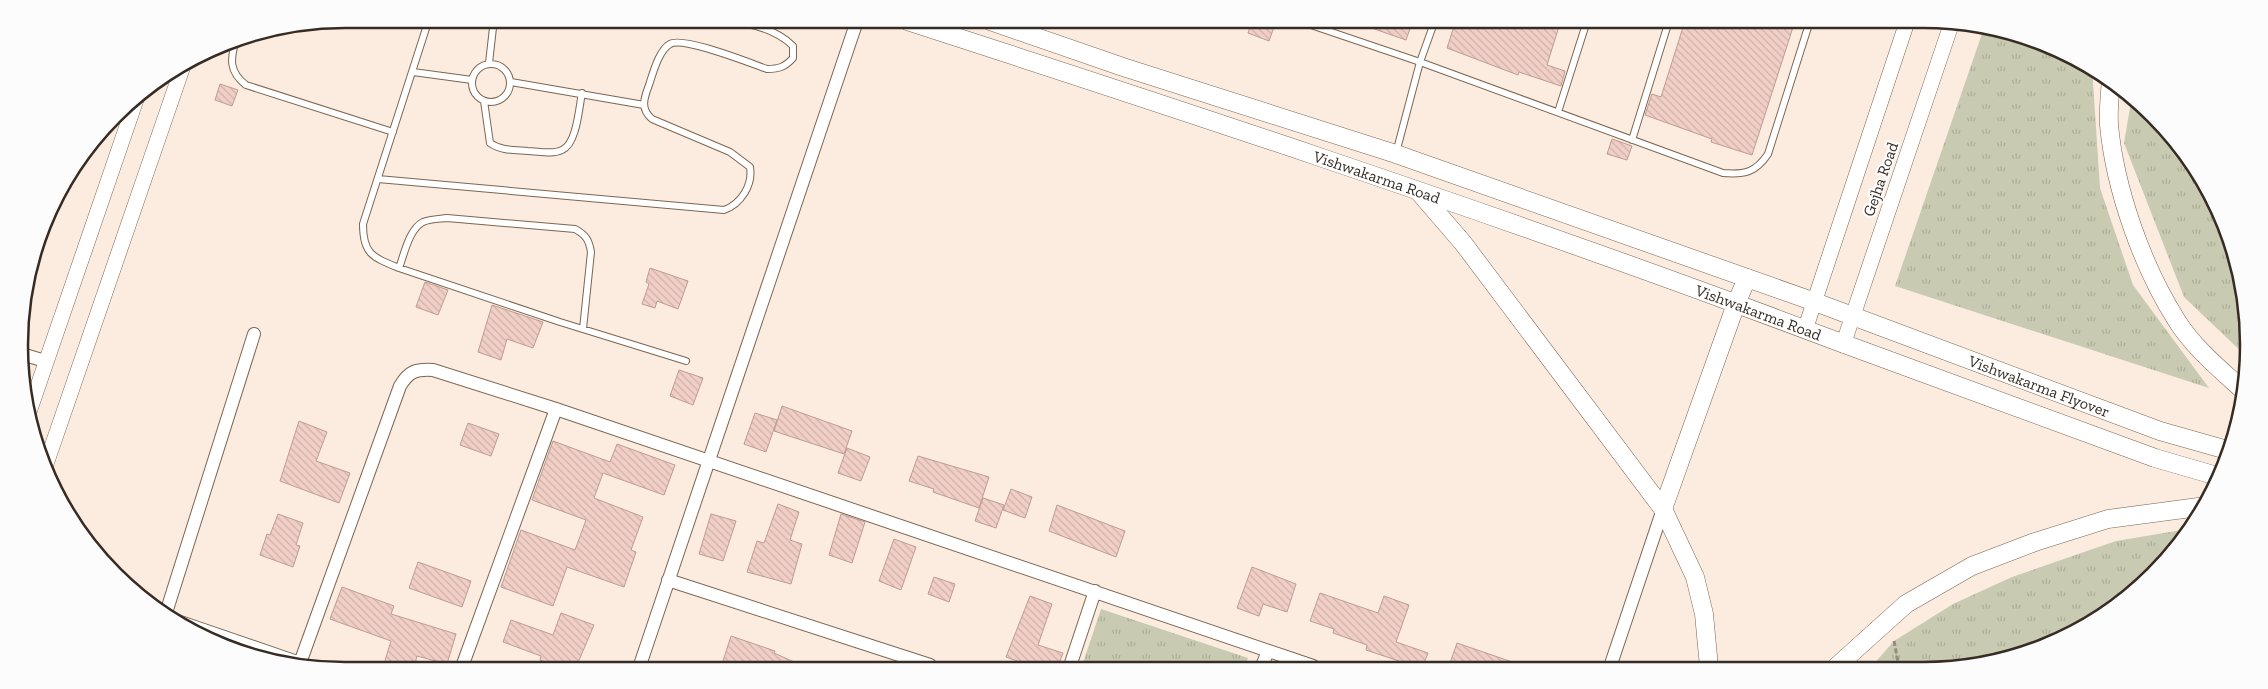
<svg xmlns="http://www.w3.org/2000/svg" width="2268" height="689" font-family="'Zilla Slab',serif">
	<style>
		.grass { fill: url(#grass-tufts) }
		.building { fill: url(#building-back-hatch); stroke: #bd9c94 }
		.lines { fill: none; stroke-linecap: round; stroke-linejoin: round }
		.service-casing { stroke: #7c6653; stroke-width: 8 }
		.minor-casing { stroke: #7c6653; stroke-width: 14 }
		.tertiary-casing { stroke: #7c6653; stroke-width: 16 }
		.secondary-casing { stroke: #7c6653; stroke-width: 19 }
		.path { stroke: #978b80; stroke-width: 3; stroke-dasharray: 5 2.5; stroke-linecap: butt }
		.service { stroke: #fff; stroke-width: 6 }
		.minor { stroke: #fff; stroke-width: 12 }
		.tertiary { stroke: #fff; stroke-width: 15 }
		.secondary { stroke: #fff; stroke-width: 18 }
		.labels { text-anchor: middle; stroke-width: 4.5; stroke-linejoin: round; paint-order: stroke }
		.street-label { font-size: 16px; fill: #362c24; stroke: #fcfcfc }
		.rim { fill: none; stroke: #362c24; stroke-width: 2.5 }
	</style>
	<defs>
		<pattern id="grass-tufts" width="24" height="20" patternUnits="userSpaceOnUse" patternTransform="scale(1.25)"><rect width="24" height="20" fill="#c8cbb1"/><path d="M3 7l-1-3M5 7V3M7 7l1-3M15 17l-1-3M17 17v-4M19 17l1-3" fill="none" stroke="#acae98"/></pattern>
		<pattern id="building-back-hatch" width="6" height="6" patternUnits="userSpaceOnUse" patternTransform="scale(1.25)"><rect width="6" height="6" fill="#f1cfc6"/><path d="M-1 5l2 2M0 0l6 6M5-1l2 2" fill="none" stroke="#cfb2aa"/></pattern>
	</defs>
	<rect width="100%" height="100%" fill="#fbecdf"/>
	<path class="grass" d="M1985,25l63,19 44,23 8,121 33,97 76,103 -314,-102z
		M2132,96c65,54 106,132 114,216 2,15 4,30 2,46l-64,-61 -60,-154z
		M2188,529l-50,60 -90,56 -82,22h-95l23,-26 59,-37 59,-27 104,-36z
		M1101,609l147,49 -3,8h-163z"/>
	<path class="building" d="M1252,22h10l12,5 -5,14 -21,-8z
		M1364,23h48l-6,17 -43,-15z
		M1455,23h105l-13,42 18,6 -4,15 -42,-14 -1,3 -71,-27z
		M1684,24h110l-42,131 -41,-13 1,-3 -67,-24 7,-21 9,3z
		M220,84l18,6 -6,16 -17,-6z
		M1612,139l20,7 -5,14 -20,-6z
		M650,268l38,13 -10,28 -21,-8 -2,7 -13,-4 7,-20 -3,-2z
		M425,282l23,8 -10,25 -22,-8z
		M492,305l51,17 -10,26 -26,-9 -6,21 -23,-8z
		M679,370l24,8 -10,27 -23,-9z
		M782,406l70,25 -8,23 -70,-23z
		M755,413l22,7 -11,32 -22,-8z
		M299,421l28,11 -11,29 34,12 -11,30 -59,-22z
		M468,423l31,11 -8,22 -31,-11z
		M553,441l57,21 7,-18 58,21 -11,30 -61,-22 -9,25 49,19 -12,33 5,2 -12,35 -57,-20 -14,39 -52,-19 20,-57 54,20 11,-30 -54,-20z
		M847,448l23,9 -9,24 -23,-8z
		M918,456l71,21 -10,31 -46,-16 1,-3 -25,-8z
		M1011,489l21,8 -7,21 -22,-8z
		M983,498l21,7 -8,23 -21,-7z
		M778,504l21,8 -9,28 12,4 -11,40 -44,-12 10,-31 7,2z
		M1057,505l68,26 -9,26 -67,-26z
		M278,514l25,9 -7,22 4,1 -7,21 -33,-12 7,-21 3,1z
		M711,514l25,7 -13,40 -24,-7z
		M841,514l24,8 -13,41 -23,-8z
		M894,539l22,8 -15,43 -22,-9z
		M418,562l53,19 -9,26 -53,-19z
		M1252,567l44,17 -9,28 -24,-8 -4,12 -22,-8z
		M934,577l21,7 -6,18 -21,-8z
		M342,587l52,19 -3,8 65,20 -9,30 -30,-8 -2,8h-31l7,-23 -61,-22z
		M1320,593l58,20 6,-17 25,9 -13,37 32,11 -5,13h-26l2,-5 -33,-11 1,-5 -34,-12 1,-4 -24,-8z
		M1030,596l22,8 -14,41 25,8 -5,13h-27l-25,-9z
		M561,613l33,12 -17,40 -25,-1 -12,-4 1,-4 -38,-14 8,-22 42,15z
		M731,636l44,15 -1,2 27,12h-66l-12,-4z
		M1457,643l61,21v3l-69,-1z"/>
	<g class="lines">
		<defs>
			<path id="service" d="M429,19l-66,205c0,30 9,33 36,44l161,54 126,39
				M1302,22l118,40 303,111c22,2 33,-1 45,-19l41,-130
				M236,40c-6,19 -7,32 10,45l147,47
				M489,63l5,-44
				M472 83a19 19 0 1 1 38 0a19 19 0 1 1-38 0Z
				M413,72l59,8
				M511,82l133,23
				M484,101l6,42c11,8 25,7 38,8 10,0 24,4 34,-1 15,-6 17,-43 20,-57
				M1558,112l28,-88
				M1632,140l36,-116
				M1396,153l24,-91 14,-39
				M378,179l346,31c17,-6 29,-25 26,-43l-20,-15 -78,-33c-12,-10 -8,-21 -3,-34 4,-12 10,-35 21,-41 13,-8 80,19 97,25 12,0 18,-2 26,-11v-12c-17,-17 -42,-22 -65,-26
				M399,268c5,-13 10,-39 24,-46 7,-3 16,-3 24,-4l128,11c11,6 14,11 16,23l-8,77"/>
			<path id="minor" d="M25,355l20,6
				M668,580l262,85
				M165,616l89,-282
				M166,617l137,47
				M300,663l100,-277c9,-15 16,-17 33,-16l123,39 757,257
				M463,664l93,-255
				M640,665l217,-644
				M1070,666l25,-75
				M1262,666l6,-15
				M1610,667l53,-158"/>
			<path id="tertiary" d="M1805,330l101,-305
				M1843,345l108,-320
				M29,412l109,-318
				M46,464l137,-398"/>
			<g id="secondary">
				<path id="s1" d="M907,21c278,90 556,182 830,283 139,52 278,103 418,154l62,18"/>
				<path id="s2" d="M990,21l133,46 273,87 419,148 345,129 67,19"/>
				<path d="M2111,79c-1,15 -3,31 -2,46 6,64 33,141 68,196 17,27 44,49 68,71"/>
				<path d="M1419,192l44,51 200,266 32,68 9,37 5,53"/>
				<path d="M1663,509l73,-205 11,-26"/>
				<path d="M1836,667l70,-63 66,-38 63,-24 73,-23 98,-13"/>
			</g>
		</defs>
		<use href="#service" class="service-casing"/>
		<use href="#minor" class="minor-casing"/>
		<use href="#tertiary" class="tertiary-casing"/>
		<use href="#secondary" class="secondary-casing"/>
		<path class="path" d="M1894,641l5,26"/>
		<use href="#service" class="service"/>
		<use href="#minor" class="minor"/>
		<use href="#tertiary" class="tertiary"/>
		<use href="#secondary" class="secondary"/>
	</g>
	<g class="labels">
		<g class="street-label">
			<text dy="6" stroke="none"><textPath href="#s1" startOffset="495">Vishwakarma Road</textPath></text>
			<text transform="translate(1880 179) rotate(-71)" y="6">Gejha Road</text>
			<text dy="6" stroke="none"><textPath href="#s1" startOffset="900">Vishwakarma Road</textPath></text>
			<text dy="6" stroke="none"><textPath href="#s2" startOffset="1111">Vishwakarma Flyover</textPath></text>
		</g>
	</g>
	<path d="M0 0H2268V689H0ZM345 28H1923A317 317 0 0 1 2240 345V345A317 317 0 0 1 1923 662H345A317 317 0 0 1 28 345V345A317 317 0 0 1 345 28Z" fill="#fcfcfc" fill-rule="evenodd"/>
	<path class="rim" d="M345 28H1923A317 317 0 0 1 2240 345V345A317 317 0 0 1 1923 662H345A317 317 0 0 1 28 345V345A317 317 0 0 1 345 28Z"/>
</svg>
